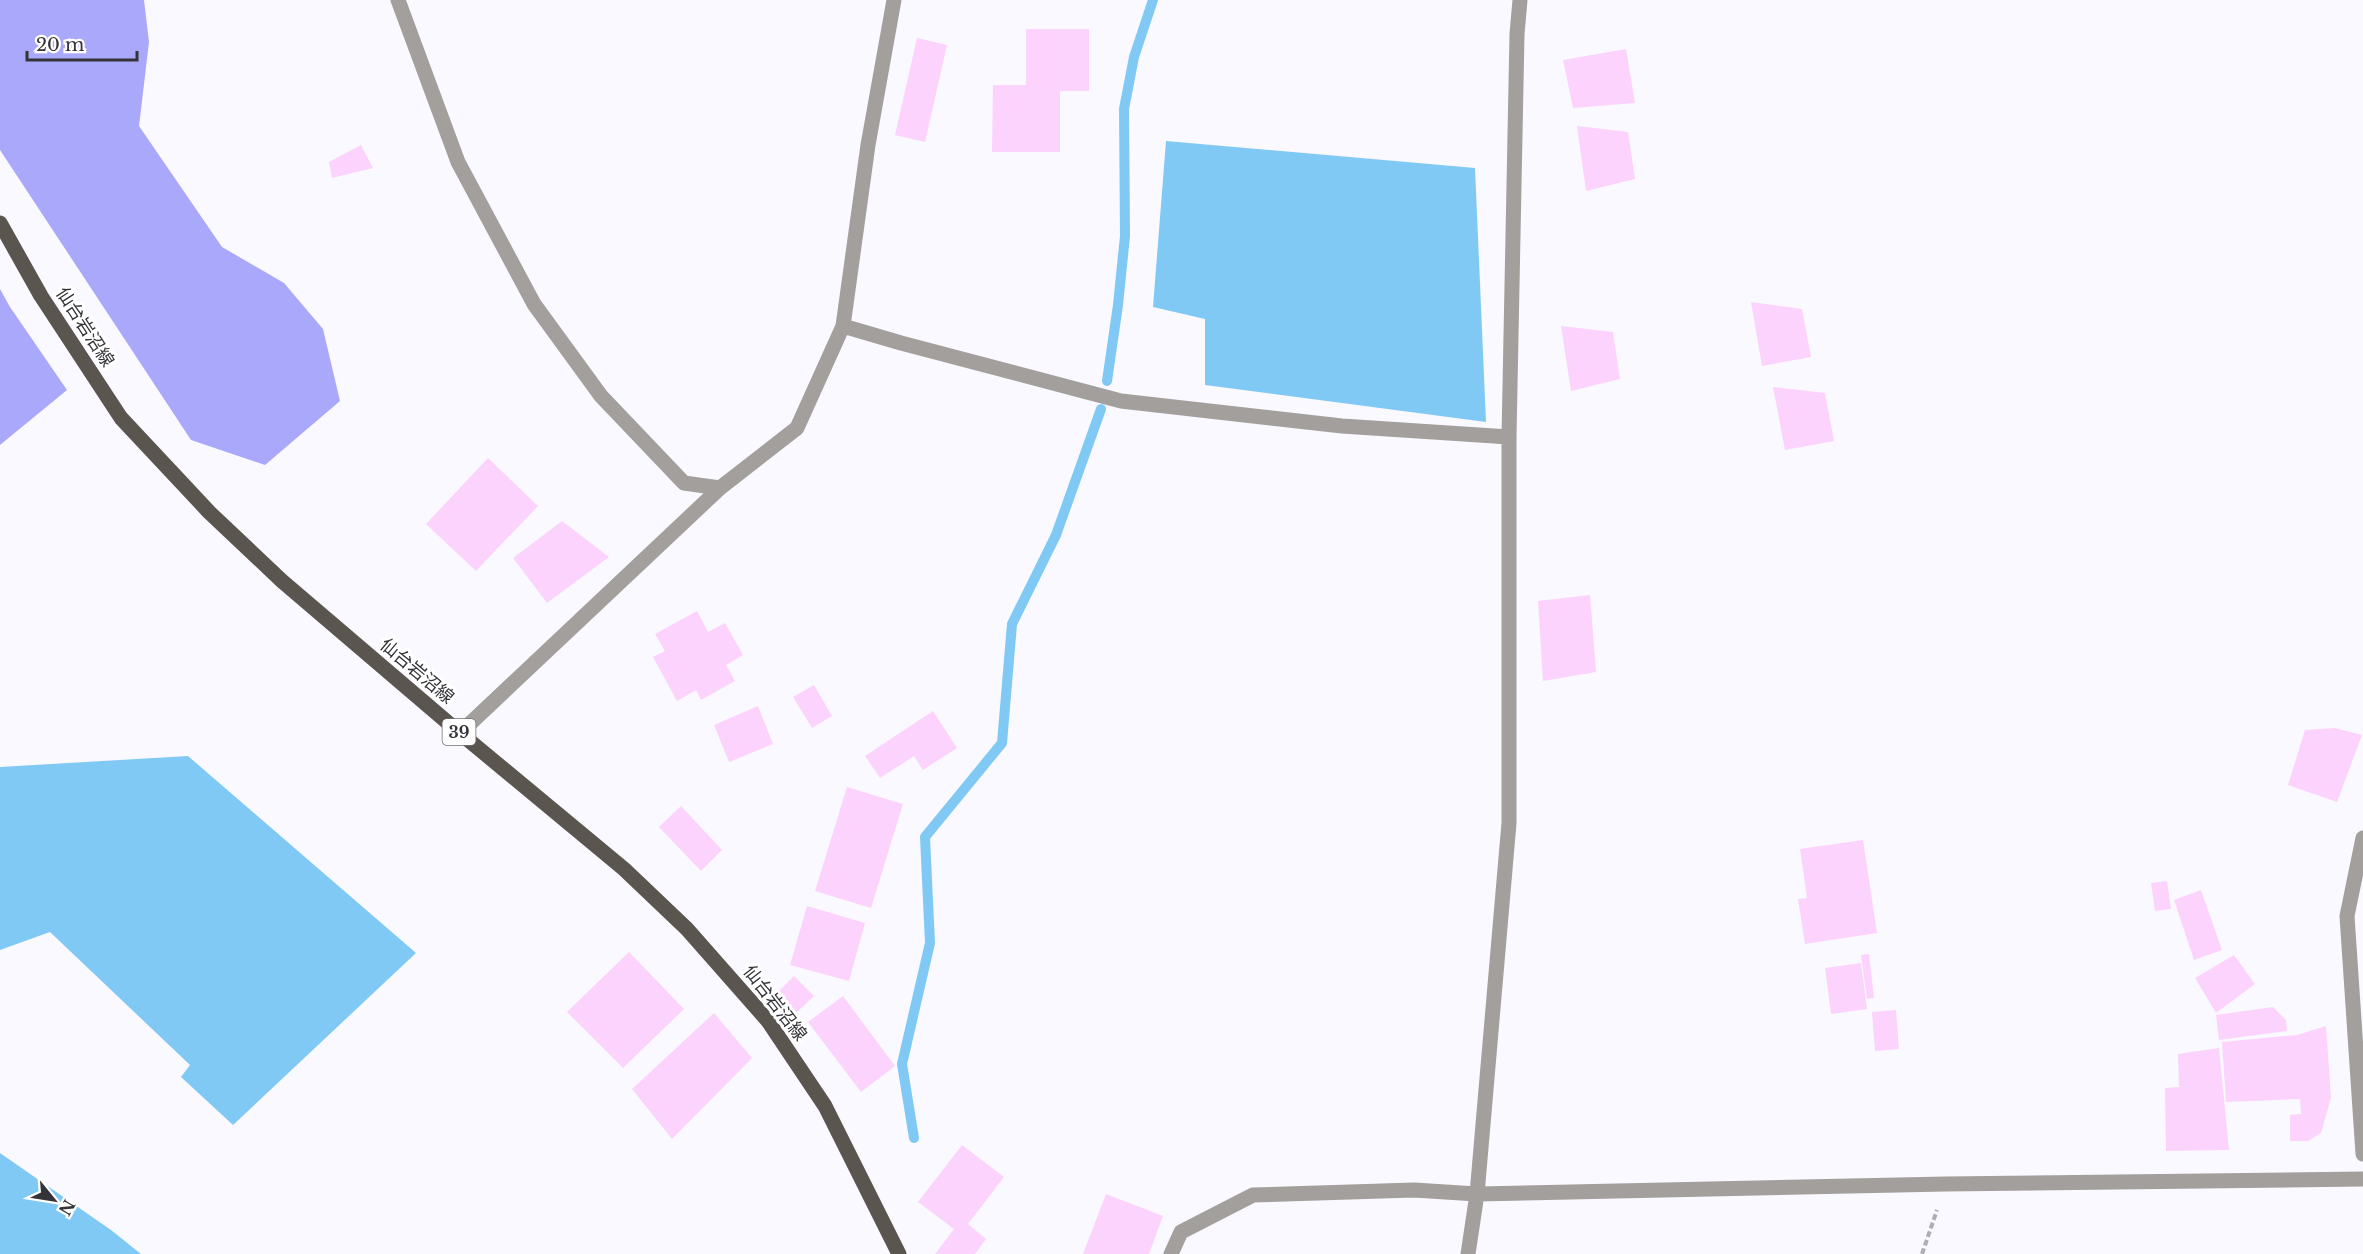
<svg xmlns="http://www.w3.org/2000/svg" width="2363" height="1254" font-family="'Libre Baskerville','Noto Sans JP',serif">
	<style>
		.forest { fill: #aaa8fb }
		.water { fill: #81c9f5 }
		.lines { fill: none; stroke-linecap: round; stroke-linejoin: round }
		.stream { stroke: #81c9f5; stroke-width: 10 }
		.building { fill: #fcd3fc }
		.path { stroke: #adadb2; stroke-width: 4; stroke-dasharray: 6 3; stroke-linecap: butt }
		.minor { stroke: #a29f9c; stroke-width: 15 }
		.primary { stroke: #5b5550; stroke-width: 15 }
		.labels { text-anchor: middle; stroke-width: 6; stroke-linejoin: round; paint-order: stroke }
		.shield { fill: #fff; stroke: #717174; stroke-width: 1.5 }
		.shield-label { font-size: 16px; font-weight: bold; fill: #343438 }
		.street-label { font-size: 18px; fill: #343438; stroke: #fff }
	</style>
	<rect width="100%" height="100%" fill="#f9f9ff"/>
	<path class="forest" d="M0,0h144l5,42 -10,84 83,121 62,36 39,46 17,72 -75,64 -74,-25 -191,-290z
		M0,289l10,18 57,83 -67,55z"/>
	<path class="water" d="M1166,141l309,27 11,254 -281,-37v-66l-52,-12z
		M188,756l228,197 -183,172 -52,-48 9,-12 -140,-133 -50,18v-183z
		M0,1153l111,77 30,24h-141z"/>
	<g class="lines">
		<path class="stream" d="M1107,381l11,-76 7,-69 -1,-127 10,-52 19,-57
			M914,1138l-12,-74 28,-121 -5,-106 77,-94 10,-119 44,-89 45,-126"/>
	</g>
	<path class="building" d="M1026,29h63v62h-29v61h-68l1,-67h33z
		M917,38l30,7 -22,97 -30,-7z
		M1626,49l9,54 -62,5 -10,-48z
		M1577,126l51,6 7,47 -49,12z
		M361,145l12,23 -41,10 -3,-16z
		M1751,302l51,7 9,48 -49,9z
		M1561,326l52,6 7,47 -49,12z
		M1773,387l52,6 9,48 -49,9z
		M488,458l50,48 -62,65 -50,-47z
		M562,521l47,36 -62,46 -34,-45z
		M1590,595l6,77 -53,9 -5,-80z
		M697,611l11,21 17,-9 18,32 -17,10 9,16 -34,19 -5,-10 -19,11 -24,-44 12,-6 -10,-17z
		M814,685l18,31 -20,12 -19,-31z
		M758,706l15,38 -44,18 -15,-37z
		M933,711l24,37 -34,22 -9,-14 -34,22 -15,-22z
		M2335,728l27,7 -25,67 -49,-17 17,-55z
		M847,787l56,17 -32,104 -56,-17z
		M681,806l41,44 -21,21 -42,-44z
		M1863,840l14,93 -72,11 -7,-45 9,-1 -7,-49z
		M2167,881l4,28 -16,2 -4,-28z
		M2201,890l21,60 -28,10 -20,-60z
		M807,906l58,17 -16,58 -59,-16z
		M629,952l55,57 -61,59 -56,-56z
		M1869,954l5,44 -7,1 -6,-44z
		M2234,955l21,29 -39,29 -21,-35z
		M1861,963l6,46 -36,5 -6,-46z
		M794,976l20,20 -18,17 -19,-20z
		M843,996l52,70 -34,26 -53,-70z
		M2273,1007l13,13 1,11 -68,9 -3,-25z
		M1896,1010l3,39 -24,2 -3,-39z
		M714,1013l38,45 -80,81 -40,-50z
		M2326,1026l5,72 -10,35 -13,8h-18v-26l11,-1 -1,-15 -74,3 -4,-60 75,-7z
		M2219,1048l10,102 -63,1 -1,-63 14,-1 -1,-33z
		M962,1145l42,32 -36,47 18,15 -11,15h-40l19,-25 -36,-27z
		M1106,1194l57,22 -14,38h-66z"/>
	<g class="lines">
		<path class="path" d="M1922,1254l15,-44"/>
		<path class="minor" d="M398,0l60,162 76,142 67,92 83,87 36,5
			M843,326l58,17 220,58 221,25 167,11
			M460,733l260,-245 77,-60 46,-102 25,-181 26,-145
			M2363,838l-16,78 16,238
			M1171,1254l10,-22 72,-37 161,-5 63,4 469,-10 417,-5
			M1468,1254l9,-60 32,-371v-386l8,-403 3,-34"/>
		<path class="primary" d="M0,223l41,73 80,122 88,94 73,69 178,152 164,136 63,60 81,92 57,85 74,148"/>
	</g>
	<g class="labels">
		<rect class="shield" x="442.5" y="719" width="33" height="26" rx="4.5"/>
		<g class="shield-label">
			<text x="459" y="738">39</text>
		</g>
		<g class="street-label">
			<text transform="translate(85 327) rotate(57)" y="6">仙台岩沼線</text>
			<text transform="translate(417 671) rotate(40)" y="6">仙台岩沼線</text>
			<text transform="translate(775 1003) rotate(52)" y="6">仙台岩沼線</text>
		</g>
	</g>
	<g transform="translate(54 1200) rotate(120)" stroke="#ffffff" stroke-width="4.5" paint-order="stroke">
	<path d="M0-4.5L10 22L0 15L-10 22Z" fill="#343438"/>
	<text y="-9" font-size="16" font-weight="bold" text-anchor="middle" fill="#343438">N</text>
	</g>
	<path d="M27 51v9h110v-9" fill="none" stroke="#343438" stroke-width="3"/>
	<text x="36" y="51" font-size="18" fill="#343438" stroke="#ffffff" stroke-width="4.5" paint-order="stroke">20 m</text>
</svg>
